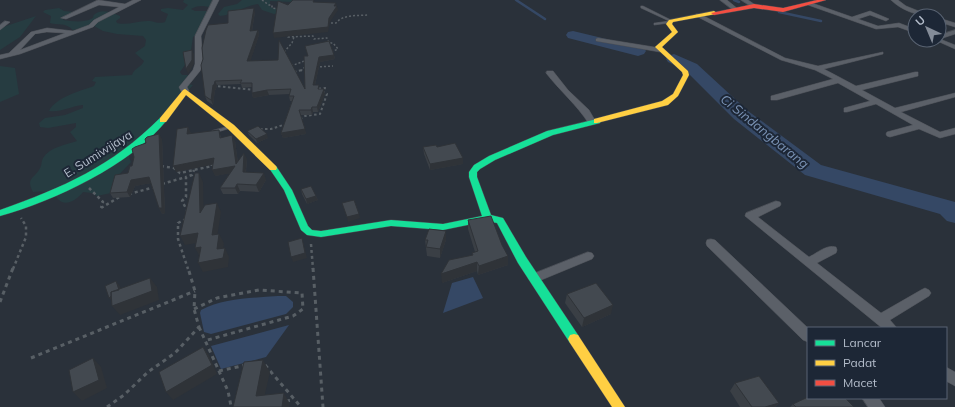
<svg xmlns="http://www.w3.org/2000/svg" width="955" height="407" font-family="Mulish,sans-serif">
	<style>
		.green { fill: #263c41 }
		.water { fill: #354865 }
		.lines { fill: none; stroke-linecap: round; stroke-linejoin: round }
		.stream { stroke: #354865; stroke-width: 2.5 }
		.river { fill: #354865; fill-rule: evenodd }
		.lane-casing { stroke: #494d54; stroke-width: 1 }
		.street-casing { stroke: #494d54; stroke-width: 1 }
		.fast-casing { stroke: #494d54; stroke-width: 1 }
		.slow-casing { stroke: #494d54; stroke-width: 1 }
		.jam-casing { stroke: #494d54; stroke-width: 1 }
		.path-far3 { stroke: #585f65; stroke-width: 1.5; stroke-dasharray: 2 2; stroke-linecap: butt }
		.path-far2 { stroke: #585f65; stroke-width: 2; stroke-dasharray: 2.5 2.5; stroke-linecap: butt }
		.path-far1 { stroke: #585f65; stroke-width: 2.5; stroke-dasharray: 3 3; stroke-linecap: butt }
		.path { stroke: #585f65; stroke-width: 3; stroke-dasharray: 4 4; stroke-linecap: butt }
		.lane { fill: #5b6068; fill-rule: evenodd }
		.street { fill: #5b6068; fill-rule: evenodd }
		.fast { fill: #16e098; fill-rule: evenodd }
		.slow { fill: #ffcf43; fill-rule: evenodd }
		.jam { fill: #f24e42; fill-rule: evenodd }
		.wall { fill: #3a3f45 }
		.shaded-wall { fill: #2f3338 }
		.building { fill: #434950; stroke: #2f3338 }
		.labels { text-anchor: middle; stroke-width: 4; stroke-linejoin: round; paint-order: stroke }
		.street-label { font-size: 12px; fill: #b4bdcb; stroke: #1d2736 }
		.water-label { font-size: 13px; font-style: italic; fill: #7a92b4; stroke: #1d2736 }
	</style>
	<rect width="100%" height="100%" fill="#2a313a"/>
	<path class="green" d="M184,0h31l3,2 -1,3c-10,5 -13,-3 -26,4l4,2h12l1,3 -11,20 -4,3 -2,13 -7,7 3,5 -7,10 2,3h6l-4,8 9,2 -64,72 2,5 -17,18 -3,13 -14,3 -5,-3 -9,-1c-5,7 -17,15 -24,8 -3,-3 -4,-5 -8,-6 -6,-3 -11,-3 -18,-2 -7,-13 0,-13 6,-22 3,-4 2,-8 4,-12 7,-11 22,-13 34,-17l-7,-9 6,-5v-4l-28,5 -8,-1 -1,-4 6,-5 20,-3 18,-7v-3c-12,1 -23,8 -34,6 7,-14 31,-20 45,-25l2,-4 -4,-1 3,-4 37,-2c2,-7 10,-8 12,-14l-9,-8 10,-7 1,-6 -3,-4 -26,-2 -14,-3 -9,-5 -21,4c-8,-8 -13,-4 -23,-7l1,-7 -8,-4 2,-2 14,-2 5,3 10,1 -11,5v3c8,1 20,3 28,-1 5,-3 0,-2 4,-5 7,-6 18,-1 25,2v2l-4,3 1,2c11,3 21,-3 33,-2 6,1 8,3 15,1l3,-8 -7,-3v-2l7,-1 15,2 5,-5 -5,-3z
		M242,0h64l-14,2 -22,-1v6l9,3 2,3 -7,1 -12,-4 -4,-6c-14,2 -24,11 -38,12l-2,-2 6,-7 13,-3z
		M36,16l-16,21 -20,13v-22z
		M0,66l15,2 4,26 -19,8z"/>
	<path class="water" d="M473,277l10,21 -40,15 9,-30z
		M278,296h8l7,6v5l-7,7 -75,20 -7,-2 -4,-19 1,-3c23,-12 52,-12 77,-14z
		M289,325l-23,32 -45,12 -10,-23z"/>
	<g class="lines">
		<path class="stream" d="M516,0l29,19
			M734,0l5,2
			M779,12l42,9"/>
		<path class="river" d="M573,31l71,17 2,3 -2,3 -6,2 -70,-18 -2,-3 2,-3z
			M674,54l23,10 51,47 73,54 134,37v21l-8,-2 -7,-7 -135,-39 -71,-56 -49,-49 -17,-8 -2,-3 2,-3z"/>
		<defs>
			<path id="lane" d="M641,6h2l30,15 -4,2 -15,2v-2h1l14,-2 -28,-13z
				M230,126l2,1 -1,1 -17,5 -2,-1v-1z"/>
			<path id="street" d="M98,0l27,4 8,-4h8l-43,22 -5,5 -73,27 -20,5v-4l9,-2 22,-21 16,-4 26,3 16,-6 5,-5 25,-13 -20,-2 -33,14 -5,-1zM47,32l18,1 -45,17 15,-16z
				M213,0h6l-18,36 2,28 -3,7 -13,16 2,4 -1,2h-6l-3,-6 14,-17 2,-6v-28z
				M720,0h7l11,9 -5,1z
				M741,0h7l9,6 -5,1z
				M891,0h7l8,6 25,10c-14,0 -30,-6 -40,-16z
				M808,3h4l40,14 18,-6 19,8 -3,2 -16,-6 -12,4 20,7 21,-3 16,6v4l-17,-6 -22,2 -68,-24z
				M696,14h4l85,44 33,8 65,-14v2l-59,15 32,17 59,-14h3v4l-56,14 33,18 60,-15v4l-54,15 39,20 15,-4v6l-15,4 -21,-9 -29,8 -3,-1 -1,-2 1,-2 26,-7 -37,-21 -29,8h-3v-4l26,-7 -32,-18 -61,17h-6v-4l62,-17 -18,-9 -34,-10 -85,-44z
				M939,18l16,5v4l-16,-5z
				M5,21l5,1 -10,8v-5z
				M955,30v4l-15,5 15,6v4l-20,-9h4v-5z
				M598,38l62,10 3,2 -3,2 -64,-11v-2z
				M547,71h6l15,19 21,20 7,12 -1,2h-6c-12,-19 -29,-33 -43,-51z
				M776,201l4,1 1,2 -1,2 -22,11 51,40c8,-4 18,-13 27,-10l1,3 -1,3 -19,10 64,50 40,-23 4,-2 4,2 2,3 -2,3 -39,24 7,8h-15l-137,-112 1,-3z
				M711,239l4,1 93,88v14l-5,-2 -96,-94 -1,-3 1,-3z
				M588,252l4,1 2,3 -2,3 -58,24 -4,-2 -2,-3 2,-3z
				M946,367l9,5v14l-9,-5z
				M862,398h17l6,9h-17z"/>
			<path id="fast" d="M160,118h3l4,2c-36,45 -113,81 -167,96v-6c64,-23 111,-43 160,-92z
				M597,119l4,2 -1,2 -47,12 -58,25 -15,9 -3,3v5l14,38 12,3 23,39 52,78 2,4 -2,4 -4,1 -4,-1 -52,-80 -21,-40 -10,-2 -44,9 -52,-4 -70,11 -14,-2 -6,-5 -17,-40 -15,-22 4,-3 3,1 16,24 16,36 4,4 9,1 70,-11 52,4 39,-8 -13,-39v-5l5,-7 15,-9 58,-25z"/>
			<path id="slow" d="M714,11l3,2 -1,1 -43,8 -1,2 6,8 -16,15 26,24 1,4 -11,21 -10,9 -71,18h-3v-4l68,-18 11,-7 10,-19 -1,-3 -27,-25 17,-15 -6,-8 3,-4z
				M185,89l49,36 42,41 1,2 -1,2h-6l-42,-41 -42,-34 -20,27h-6v-4l23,-28z
				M574,334l4,1 47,72h-13l-42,-64 -2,-4 2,-4z"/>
			<path id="jam" d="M817,0h9l-43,12 -29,-4 -40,7 -3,-2 43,-9 29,4z"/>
		</defs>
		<use href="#lane" class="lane-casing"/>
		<use href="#street" class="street-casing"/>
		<use href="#fast" class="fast-casing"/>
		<use href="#slow" class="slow-casing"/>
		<use href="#jam" class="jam-casing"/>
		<path class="path-far3" d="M262,0l7,5h3v3l6,1
			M327,23h9c7,-9 22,-7 32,-8
			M289,33l-1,4 25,-1 1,3 13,-1 2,5h4l5,6 -7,3
			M284,52l8,-9 2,-6
			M291,66l16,-6
			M316,67l17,-1
			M301,71l2,-3 4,-1"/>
		<path class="path-far2" d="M294,72l8,-2
			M216,83v3l38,4
			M300,119l5,-3 15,-2 7,-20 -4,-2 2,-4 -8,1
			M260,129h11l15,-5"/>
		<path class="path-far1" d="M161,166l13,2 6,5 32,-7 -1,-4
			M162,184l24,-7
			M89,188l14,14 -2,6
			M129,194l26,-7
			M101,208l20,-12
			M188,212l-6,-11 4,-4v-20l6,-2 2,-5
			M186,219l-8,4v16l10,30
			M311,244l2,25
			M13,269l13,-32v-11l-5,-8"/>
		<path class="path" d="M313,268l10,139
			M0,302l13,-34
			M194,309l23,-11 42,-8 43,3 1,16 -10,7 -89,25
			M199,327l29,64 3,15h4
			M31,358l164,-67
			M265,365l36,42
			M219,371l27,-6
			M286,401l8,-1
			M107,407l17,-12 24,-23 27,-19 24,-26 -5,-18 1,-18 -7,-23"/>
		<use href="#lane" class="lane"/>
		<use href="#street" class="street"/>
		<use href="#fast" class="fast"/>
		<use href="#slow" class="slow"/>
		<use href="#jam" class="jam"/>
	</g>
	<path class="wall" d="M255,12l-3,19 6,-1 1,5 -9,26 55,28 3,-33 -3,-10 29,9 1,4 -15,3 -5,23 10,9 -7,18h-5l-1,3h-12l6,19 -23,4 -2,-5 11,-32h-2l-1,-5 1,-2 -21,1 -16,3 -1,-5v-6l-10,1 -1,-4 -24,1 -1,4 -1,1 -2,15 -6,-4 -2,-5 -2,-37 25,-36z
		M188,127l3,7 28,-4 2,8 14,3 3,22 9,-4 -1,13 20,8 -7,12 -19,-1 -2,3h-15l-3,-6 10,-15 -15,3 -2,-12 -37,8z
		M247,131l21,7 -11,5 -8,-8z
		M162,139l3,74 -3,1 -3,-6 -8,-25 -16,3 -5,11 -17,1 -3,-5 18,-20 4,-7z
		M423,147h14l26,17 -33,6 -6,-16z
		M301,189l15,7 2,4 -11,4 -5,-10z
		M468,220l40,45 -30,10 -1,-4 -35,12 30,-27v-3l3,-1 -7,-23z
		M446,231v9l-6,18 -13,-2 -2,-16z
		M567,294l44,20 -29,13 -17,-24z
		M735,383l44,20 -4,4h-35l-10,-16z
		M793,404l61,3h-64z"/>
	<path class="shaded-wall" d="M336,3l2,7 -8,12 -2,10 -54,6 -1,-5 56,-15 5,-12z
		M254,8l1,4 -4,24 -1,-5z
		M258,30l1,5 -10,31 -2,-5z
		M192,50l2,4v10l-6,10 -2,-5z
		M334,55l1,4 -15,3 -6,27 -1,-4 6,-28z
		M215,81l2,4 -1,4 -1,1 -2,15 -2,-5 2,-15z
		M324,89l1,5 -7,18 -1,-5z
		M267,90l2,5 -16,3 -1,-5z
		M312,107l1,5 -1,3 -1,-5z
		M188,127l3,6 -1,7 -3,-6z
		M305,129l1,5 -23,4 -2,-5z
		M159,134l3,5 3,74 -3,1 -3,-6z
		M267,134l1,4 -11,5 -1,-4z
		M232,135l3,6 4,30 -3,-7z
		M244,153l3,6 -2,19 -2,-6z
		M214,158l2,6 -40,8 -3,-6z
		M463,158v6l-33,6v-6z
		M235,166l3,6 -23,4 -3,-6z
		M199,173l4,9 1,40 -4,-9z
		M264,173l2,7 -7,12 -3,-7z
		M149,177l3,6 -17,3 -5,11 -3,-5 4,-12z
		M237,184l3,7 -2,3 -3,-6z
		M316,196l2,4 -11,4 -1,-5z
		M217,203l4,9 -5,32 -4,-9z
		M359,214l1,4 -12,4 -1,-5z
		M446,231v9l-6,18v-9z
		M198,233l5,9 -18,3 -5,-9z
		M219,234l5,9 -2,15 -5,-9z
		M302,238l5,20 -14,4 -2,-5z
		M201,247l-1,10 -5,-9z
		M225,248l4,9 -1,10 -25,5 -5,-9z
		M508,256v9l-30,10 1,-9z
		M477,262v9l-35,12 -1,-9z
		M150,278l7,9 2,13 -39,15 -8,-9z
		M116,281l4,5 3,11 -10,5 -4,-4z
		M613,305l-2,9 -29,13 2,-9z
		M203,347l6,8 8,19 -44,26 -7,-8z
		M93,358l8,9 6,21 -25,13 -9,-9z
		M263,360l7,12 -8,35 -6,-11z
		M284,393l6,11 -1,3h-7z
		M779,403l-4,4h-10z"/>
	<path class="building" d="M293,0h21l-1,2 23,1 -2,3h3l-8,12 -1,9 -55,6 5,-32 10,4z
		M254,8l-4,23 8,-1 -11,31 31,-1 1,-20 26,49 -1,-33h4l-3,-10 24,-5 5,14 -15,2 -6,28h6l-1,4h6l-7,18h-5l-1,3h-12l6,19 -24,4 13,-37h-5l2,-7 -24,1 -15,3v-10h-12l2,-3 -27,1 -1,4h-1l-2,15 -6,-4 -4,-31 2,-6 -1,-11 4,-18 2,-5 20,-2v-12z
		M192,50v10l-6,9 -3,-17z
		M258,126l9,8 -11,5 -9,-8z
		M188,127l-1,7 32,-4 1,8 12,-3 4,29 8,-11 -1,19 21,1 -8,12 -19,-1 -2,4h-15l15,-22 -23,4 2,-12 -41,8 4,-37z
		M159,134l3,74h-3l-10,-31 -18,3 -4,12 -17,1 5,-18 13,-2 2,-7h2l2,-9 -2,-8 3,-2 11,-4 -1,-4 2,-2z
		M455,143l8,15 -33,6 -7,-17 13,-2 1,2z
		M195,173h4l1,40 5,-8 12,-2 -5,32 7,-1 -2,15 8,-1 -2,10 -25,5 3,-16 -6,1 3,-15 -18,3z
		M311,186l5,10 -10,3 -5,-10z
		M354,200l5,14 -12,3 -5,-14z
		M491,216l11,29 6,11 -29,10 -2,-4 -36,12 8,-14 24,-5 -1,-2 6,-2 -10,-31z
		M429,229l17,2 -6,18 -14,-2 2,-7h-3z
		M302,238l3,15 -14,4 -3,-15z
		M150,278l2,13 -40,15 -1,-14z
		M116,281l3,9 -8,2v4l-2,2 -4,-12z
		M596,283l17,22 -29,13 -17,-24z
		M203,347l9,18 -46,27 -7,-20z
		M93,358l6,22 -26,12 -4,-22z
		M263,360l-7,36 28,-3 -2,14h-49l11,-45z
		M759,376l20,27 -14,4h-13l-17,-24z
		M808,397v1h37l9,9h-58l-3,-3z"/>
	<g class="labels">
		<g class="street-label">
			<text transform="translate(98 154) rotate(-32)" y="4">E. Sumiwijaya</text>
		</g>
		<g class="water-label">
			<text transform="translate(765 131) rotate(39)" y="5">Ci Sindangbarang</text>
		</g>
	</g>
	<rect x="807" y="327" width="140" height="72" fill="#1d2736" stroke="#596372"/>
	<rect x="815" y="340" width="20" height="6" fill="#16e098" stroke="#596372"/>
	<text x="843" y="347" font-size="12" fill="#b4bdcb">Lancar</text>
	<rect x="815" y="360" width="20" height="6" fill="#ffcf43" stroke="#596372"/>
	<text x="843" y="367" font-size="12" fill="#b4bdcb">Padat</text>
	<rect x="815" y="380" width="20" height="6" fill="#f24e42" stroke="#596372"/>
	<text x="843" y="387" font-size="12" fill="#b4bdcb">Macet</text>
	<g transform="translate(927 28) rotate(316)"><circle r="19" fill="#1d2736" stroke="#596372"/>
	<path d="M0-3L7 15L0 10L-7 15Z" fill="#848c98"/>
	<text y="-6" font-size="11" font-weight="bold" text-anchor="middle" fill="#b4bdcb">U</text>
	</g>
</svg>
